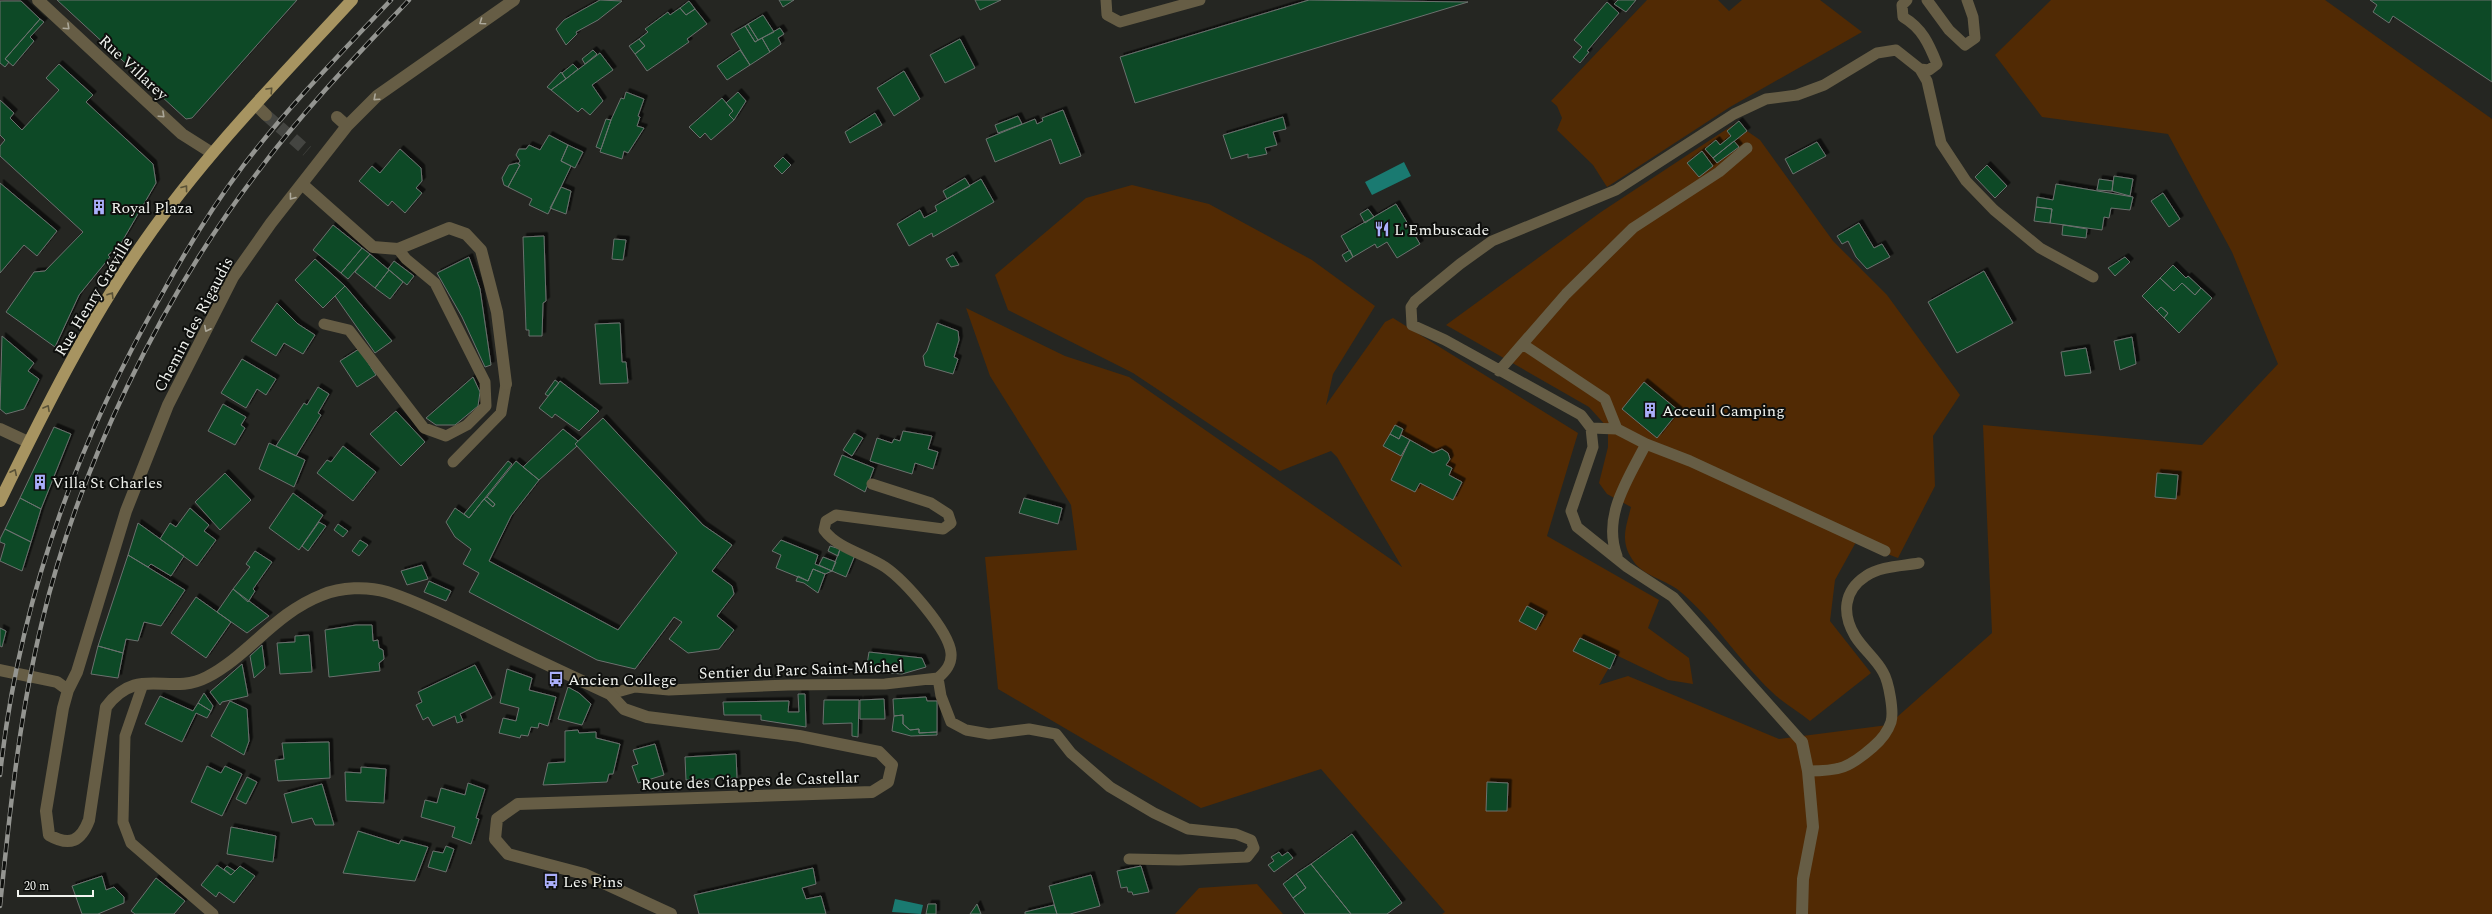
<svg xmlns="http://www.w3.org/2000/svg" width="2492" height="914" font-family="Spectral,serif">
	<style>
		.green { fill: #512a04 }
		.water { fill: #1a7a71 }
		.building { fill: #094927; stroke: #6c716e; filter: url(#shadow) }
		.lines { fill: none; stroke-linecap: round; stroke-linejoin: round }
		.street-tunnel { stroke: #444541; stroke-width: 12; stroke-dasharray: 12 6; stroke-linecap: butt }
		.lane { stroke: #665d45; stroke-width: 11 }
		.street { stroke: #665d45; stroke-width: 12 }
		.primary { stroke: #a79461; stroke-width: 12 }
		.rail-casing { stroke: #949591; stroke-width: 4.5 }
		.rail { stroke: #0e0f0d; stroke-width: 3; stroke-dasharray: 9; stroke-linecap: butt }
		.oneway { stroke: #aca89a }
		.oneway2 { stroke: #5a5237 }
		.labels { text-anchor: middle; stroke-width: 4; stroke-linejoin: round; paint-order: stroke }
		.street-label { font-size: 16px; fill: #f2f4f0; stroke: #0e0f0d }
		.poi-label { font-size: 16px; fill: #f2f4f0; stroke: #0e0f0d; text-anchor: start }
	</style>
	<defs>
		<filter id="shadow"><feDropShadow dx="3.5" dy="-3.5" stdDeviation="0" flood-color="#0009"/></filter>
	</defs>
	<rect width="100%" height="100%" fill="#252622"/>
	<path class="green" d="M1647,0h71l11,11 13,-11h78l42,32 -132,75 -123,80 -14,-22 -36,-35 5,-12 -5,-12 -6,-5z
		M2051,0h274l167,119v795h-1050l3,-2 -124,-143 -120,39 -203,-119 -13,-132 92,-7 -6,-45 -81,-129 -24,-68 99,48 64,21 273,190 -65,-110 -6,-6 -51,20 -147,-98 -125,-63 -13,-35 91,-77 46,-13 77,19 103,56 63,46 -42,68 -7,31 59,-83 8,-4 185,115 -31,103 112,64 -11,28 41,30 4,26 -25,-4 -52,-25 -17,30 29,-9 151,63 109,-14 104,-92 -9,-208 219,20 76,-81 -46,-112 -64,-118 -126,-17 -47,-62z
		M1739,121l8,10 13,9 73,101 54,54 73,100 -27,41 2,50 -37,72 -42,-16 -21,38 -5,41 41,52 -61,48c-12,-10 -27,-18 -38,-29 -34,-32 -59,-74 -95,-103 -14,-10 -36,-14 -45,-30 -12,-18 -6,-32 -1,-52l-24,-13 -8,-11 9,-36v-19l-19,-21 -143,-82 155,-113z
		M1257,884l26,30h-108l24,-26z"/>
	<path class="water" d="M1404,162l7,14 -39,19 -7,-13z
		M895,899l28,6 -2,9 -29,-2z"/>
	<path class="building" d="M57,0h240l-105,118 -6,1z
		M600,0l22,1 -24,19 -22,12 1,2 -11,11 -10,-16 8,-9z
		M779,0h15l-11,7z
		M975,0h26l-21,10z
		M1309,0l159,2 -333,101 -15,-46z
		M1618,0h18l-10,12 -12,-8z
		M2370,0h122v82l-99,-66 -4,7 -16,-11 4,-7z
		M0,1h21l19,18 -35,40 4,3 -4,5 -5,-4z
		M689,1l6,8 -9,6 -6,-7z
		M1607,2l12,11 -32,38 2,1 -9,11 -7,-6 9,-10 -8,-7z
		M680,8l6,7 9,-6 12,15 -20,15 2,3 -42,29 -12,-17 10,-8 -6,-7 9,-7 -3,-3 23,-17 2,3z
		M763,15l11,17 -16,8 -10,-16z
		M40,19l4,3 -14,15 4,4 -21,25 -8,-7z
		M748,24l10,16 -3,2 -10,-16z
		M745,26l10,16 7,-4 8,14 -20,13 -19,-31z
		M780,28l4,6 -6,4 3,6 -11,8 -8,-14z
		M639,39l6,7 -10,8 -6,-8z
		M960,39l15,29 -30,15 -15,-28z
		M593,50l4,4 -12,10 -3,-5z
		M740,50l10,15 -23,15 -10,-14z
		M600,53l13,17 -21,15 11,16 -13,14 -8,-7 -4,4 -27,-22z
		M59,64l34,31 -7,7 67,62 3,19 -36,62 -12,10 2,2 -31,38 -24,52 -49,-35 28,-40 11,-1 38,-39 -83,-76v-10l5,-6 -5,-5v-35l14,13 -4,5 12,12 37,-40 -13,-12z
		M573,64l5,5 -12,10 -4,-6z
		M904,71l16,28 -26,17 -17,-28z
		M561,72l5,7 -15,11 -4,-3z
		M626,92l18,7 -6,17 2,1 -3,9 7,2 -16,25 -4,-2 -2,8 -22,-7 11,-32 10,-22 3,1z
		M738,92l8,9 -12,19 -5,-5 4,-4 -7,-8z
		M722,98l11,13 -4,4 5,5 -23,20 -6,-7 -5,5 -11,-11z
		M1063,110l18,46 -21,8 -9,-25 -56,23 -9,-23 49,-20 2,5 6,-3 -1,-3z
		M875,113l7,12 -32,18 -5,-11z
		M1018,116l4,8 -24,9 -3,-8z
		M1283,117l3,12 -13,3 4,13 -12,3 2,6 -19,4v-4l-17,5 -8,-24z
		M606,119l5,1 -10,29 -5,-2z
		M1739,121l8,10 -34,27 -8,-9 11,-9 4,5 11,-9 -4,-5z
		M549,135l19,10 -7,16 10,5 -23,48 -19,-9 3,-6 -24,-12 12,-22 -2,-1 2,-3 -4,-6 3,-6h7l3,-4 11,5z
		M1734,141l5,6 -22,16 -4,-5z
		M1817,142l9,14 -33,18 -8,-15z
		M568,145l15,7 -8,16 -14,-7z
		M400,149l21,19 1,13 -6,7 6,5 -17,20 -13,-12 -4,5 -29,-25 13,-15 8,7z
		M1702,151l11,15 -14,11 -12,-14z
		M783,157l8,8 -9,9 -8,-8z
		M517,163l3,2 -12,22 -4,-2 -2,-7 7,-13z
		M1987,165l20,21 -12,12 -20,-21z
		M2114,176l19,3 -3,17 -18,-5z
		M965,178l5,8 -23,13 -4,-8z
		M981,179l13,23 -61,35 -1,-4 -23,13 -12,-22 23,-14 4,8 13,-7 -2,-5z
		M2099,179l14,2 -1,10 -15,-1z
		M0,183l57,48 -20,25 -13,-11 -24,28z
		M2056,184l77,13 -3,13 -19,-2 -2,10 -5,-1 -2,13 -52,-7 2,-14 -16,-2 1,-10 16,3z
		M561,187l10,4 -5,23 -16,-6z
		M2163,193l17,26 -11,8 -18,-26z
		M1396,204l24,40 -23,14 -10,-16 -10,6 -2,-4 -22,13 -12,-21z
		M2036,207l16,2 -2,14 -16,-2z
		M1368,209l6,8 -9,6 -5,-9z
		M1859,223l15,25 8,-4 8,13 -23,12 -11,-12 -8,-16 -6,3 -5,-8z
		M333,225l29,23 -21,25 -28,-23z
		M2063,225l24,4 -1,9 -24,-3z
		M544,236l2,65 -3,2 -1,33h-13v-6h-3l-3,-93z
		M614,239l12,1 -3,20 -11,-1z
		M362,248l8,6 -22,25 -7,-6z
		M1350,250l3,7 -7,5 -4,-7z
		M370,254l19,16 -14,18 -20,-16z
		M953,255l6,10 -8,2 -5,-8z
		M469,257l11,32 11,76 -6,2 -23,-50 -25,-44z
		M2125,257l5,5 -15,14 -7,-8z
		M315,259l30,27 -22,22 -28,-28z
		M394,261l20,15 -7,9 -19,-16z
		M2173,265l13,13 2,-2 13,12 -6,7 -13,-12 -8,8 -14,-13z
		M389,270l14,12 -13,17 -15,-11z
		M1984,271l29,52 -56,30 -29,-51z
		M2160,278l14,13 8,-8 13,12 6,-7 11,10 -33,35 -15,-15 4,-5 -7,-6 -4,4 -15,-15z
		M345,286l47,55 -17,12 -40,-57z
		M277,303l21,21 17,11 -12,19 -19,-11 -8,13 -25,-15z
		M2161,307l7,6 -4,5 -7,-7z
		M620,323l2,39h4l2,21 -28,1 -5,-60z
		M937,323l21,8 1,9 -5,17 4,2 -5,15 -28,-8 -2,-10 4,-5z
		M2,336l32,27 -6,8 11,8 -15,30 -18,5 -6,-5z
		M2132,337l4,27 -16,6 -6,-29z
		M2086,348l5,25 -26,3 -4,-24z
		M359,349l17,26 -19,12 -17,-26z
		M242,359l34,20 -10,16 -9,-6 -11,19 -25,-15z
		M473,377l7,15 -2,14 -23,19h-19l-10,-7z
		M555,380l4,3 -11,13 -3,-2z
		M560,381l39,30 -20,20 -24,-17 -3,4 -13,-10z
		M1644,382l35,29 -22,27 -35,-29z
		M318,387l11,7 -11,19 3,2 -25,41 -20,-10 28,-43 3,2z
		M223,404l23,13 -5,8 4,3 -10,17 -27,-14z
		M396,411l29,31 -24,24 -31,-32z
		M603,418l100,107 29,20 -20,26 20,15 2,8 -17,22 17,14 -15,19 -31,4 -19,-14 13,-17 -8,-5 -39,52 -38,-9 -128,-68 10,-19 -16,-9 8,-15 -16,-12 -9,-15 9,-14 14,10 15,-19 9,8 2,-3 -8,-7 29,-36 23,19 -28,36 -22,45 129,69 59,-77 -102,-109z
		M1395,425l8,4 -4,10 -9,-5z
		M54,427l17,7 -30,75 -21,-11z
		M563,429l15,12 -3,3 2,2 -38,34 -16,-13z
		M903,431l29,5 -4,13 10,3 -5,17 -18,-6 -3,11 -42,-13 7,-23 15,5 2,-4 6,2z
		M854,433l9,5 -11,18 -9,-6z
		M1390,434l9,5 2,-4 9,5 -9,16 -18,-10z
		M1410,440l23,13 9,-4 6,4 2,6 -4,6 6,3 -3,7 13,7 -9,18 -33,-17 -5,9 -24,-12z
		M269,443l36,17 -11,27 -35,-18z
		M343,446l33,26 -23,29 -36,-28 10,-13 4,2z
		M842,455l32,13 -9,24 -31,-17z
		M508,461l4,3 -43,54 -5,-4z
		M225,473l26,27 -31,30 -25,-28z
		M2157,473l21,2 -2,24 -21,-2z
		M293,493l30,22 -24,35 -30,-22z
		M487,497l8,7 -2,3 -9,-8z
		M20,498l21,11 -10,33 -26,-13z
		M1024,498l38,10 -4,16 -39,-11z
		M190,508l19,17 -5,6 12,9 -19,26 -37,-27 10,-16 6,4z
		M319,522l7,4 -18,25 -6,-5z
		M138,523l46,33 -13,20 -20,-12 -3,3 -20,-12z
		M338,524l10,7 -5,6 -9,-7z
		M5,529l26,13 -9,29 -22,-10 5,-17 -5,-2v-3z
		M360,540l8,5 -9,11 -7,-5z
		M781,540l37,15 -3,9 17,7 -7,3 -12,-5 -5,12 -32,-13 5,-13 -9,-4z
		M830,546l10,3 -2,7 -10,-5z
		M840,549l15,6 -9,22 -14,-6z
		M255,551l17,11 -19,27 2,2 -7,11 -15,-13 17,-22 -4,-3z
		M128,555l57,35 -24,36 -17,-4 -6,19 -12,-2 -3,14 -25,-7z
		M823,557l13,5 -4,9 -13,-6z
		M422,565l6,14 -21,6 -6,-14z
		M813,569l12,5 -7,19 -14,-10 -8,-2 2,-5 10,5z
		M429,581l22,10 -5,10 -22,-9z
		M233,589l36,27 -22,17 -30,-21z
		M196,597l35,25 -25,36 -35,-25z
		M1527,606l17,9 -8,15 -17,-9z
		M356,625h16l1,16 5,-1 1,8 4,2 1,9 -5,4 1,8 -51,6 -4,-47z
		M0,628l6,3 -4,16 -2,-1z
		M309,635l3,37 -32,2 -3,-31 18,-1v-6z
		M1580,638l36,17 -6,14 -37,-18z
		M262,645l3,23 -11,10 -4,-22z
		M98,646l25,7 -5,25 -27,-4z
		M869,652l53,6 4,9 -24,7 -36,-3z
		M242,664l6,32 -26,6 -2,3 -10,-13z
		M475,665l17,33 -32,16 3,7 -6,2 -2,-7 -22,10 -5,-9 -5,3 -7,-15 6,-3 -4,-10z
		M507,669l25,9 -3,12 27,7 -8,29 -9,-3 -1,5 -7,-1 -3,9 -7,-1 -1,3 -21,-5 4,-15 13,3 3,-13 -19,-5z
		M568,687l11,6 12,11 -9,21 -24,-6z
		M204,693l9,13 -2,5 -13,-8z
		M798,694h7l1,33 -45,-7v-5h-37l-1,-13 66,-1 -1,11h11z
		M160,696l33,15 5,-8 13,8 -4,7 -11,-5 -14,29 -37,-18z
		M926,697l1,4h10v31l-18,1v-4l-9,1 -7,-6v-9l-9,1 -1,-17z
		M884,699l1,20h-25v-19z
		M824,700h35l-1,37 -6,-1v-13l-29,1z
		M230,701l17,8 2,32 -5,14 -33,-19z
		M903,715v9l7,6 9,-1v4l18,-1v3l-26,1 -19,-5 2,-15z
		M578,730l1,3 17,-1v6l24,6 -7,30h-4l-2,8 -64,3 5,-22 17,-1v-31z
		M329,742l1,36 -52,3 -3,-21 9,-1 -2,-16z
		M655,744l9,31 -26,8 -6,-17 6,-2 -5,-14z
		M736,754l1,24 -51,2 -1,-23z
		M207,766l14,7 4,-7 17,8 -20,42 -31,-14z
		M361,767l25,2 -2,34 -38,-2 -1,-29 16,1z
		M247,777l10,5 -11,22 -10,-5z
		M1487,782l21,1 -1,28h-21z
		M468,783l17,6 -9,29 3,1 -8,25 -19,-7 3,-10 -34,-10 4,-17 12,3 4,-15 24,7z
		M322,784l12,41h-19l-3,-7 -20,5 -8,-29z
		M231,827l45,9 -3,26 -46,-8z
		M358,831l41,13 2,-4 27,7 -13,34 -72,-8z
		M1352,834l50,69 -15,11h-36l-40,-50z
		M446,846l8,3 -8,23 -18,-5 5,-16 10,2z
		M1279,852l3,4 6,-4 5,6 -19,14 -6,-7 6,-4 -3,-4z
		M1311,864l40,50h-46l-12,-16 13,-10 -10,-14z
		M217,865l14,10 9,-9 15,10 -21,27 -15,-11 -3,5 -15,-12z
		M227,866l8,5 -4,4 -7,-6z
		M1141,866l8,26 -16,3 -1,-3h-4l-1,-5 -6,1 -4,-17z
		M813,868l3,16 -14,4 4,11 15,-3 5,18h-127l-5,-19z
		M1296,874l10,14 -13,10 -10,-14z
		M1091,875l9,31 -30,8h-13l-8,-28z
		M102,876l4,14 8,-3 10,10v6l-26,11h-16l-10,-28z
		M156,878l29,23 -11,13h-39l-4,-3z
		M928,904h8v10h-10z
		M977,904l4,10h-11z
		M1054,905l3,9h-32v-2z"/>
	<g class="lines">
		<path class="street-tunnel" d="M266,115l41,36"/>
		<path class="lane" d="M1106,0l1,15 13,7 80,-22
			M1907,0l-5,5 1,12c19,11 26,27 34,47l-8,6 -9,-1
			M1927,0l22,30 16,15 10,-7 -2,-21 -6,-17
			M324,324l25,6 75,98 22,8 21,-11 19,-19 -1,-24 -50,-99 -29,-24 -8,-10
			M1524,345l81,54 12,30
			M1499,371l67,-77 67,-66 86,-56 28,-24
			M1591,428l26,1 29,15 44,17 195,90
			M453,462l48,-49 5,-29
			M1617,556c-15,-40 11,-77 29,-112
			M938,678l3,18 10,26 15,8 23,4 40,-5 27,5 15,19 39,34 44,26 34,16 48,5 15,6 3,8 -7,9 -68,3 -50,-1
			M143,684l-18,52 -2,86 8,21 82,71
			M610,694l25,-7 34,3 119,-5 97,-1 53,-6c8,-7 14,-14 13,-25 -2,-23 -47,-73 -66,-86 -19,-13 -47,-18 -61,-37l2,-9 10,-6 107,14 8,-6 -3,-9 -17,-11 -59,-19
			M1802,742l-129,-145 -46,-30 -50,-40 -6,-16 22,-64 -2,-19 -10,-13 -136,-75 -33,-15 -1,-18 4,-6 45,-37 32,-23 124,-51 118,-76 32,-15 31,-4 27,-10 53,-32 19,-3 24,19 7,12 14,62 25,38 28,29 46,38 53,29
			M1808,771c32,0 41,-3 65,-24 7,-6 15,-16 18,-25 3,-10 -2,-40 -8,-50 -7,-13 -20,-23 -28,-36 -13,-22 -12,-45 11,-60 14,-10 37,-10 53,-13"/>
		<path class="street" d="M38,0l144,134 30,19
			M256,105l10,10
			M337,117l10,9
			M302,184l71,63 25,2 51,-21 17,6 15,16 16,62 9,72
			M0,429l28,13
			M0,670l57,12 11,8 -5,18 -17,103 3,24c21,12 32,6 40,-15l17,-113c32,-43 63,-10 101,-30 41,-21 68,-64 115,-82 19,-8 45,-9 65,-3 32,10 64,27 94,41 43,21 86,41 129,61l14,15 23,8 152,19 80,16 13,13 -4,17 -16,10 -354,12 -21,15 -2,20 13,15 76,20 87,40
			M68,690l9,-18 49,-161 42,-106 65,-128 38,-54 76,-97 30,-30 137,-96
			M1802,742l6,29 5,56 -10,52 -1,35"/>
		<path class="primary" d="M0,501c42,-86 89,-181 144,-259 61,-88 136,-164 208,-242"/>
		<defs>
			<path id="rail" d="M0,775c18,-170 77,-333 162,-481 24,-44 51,-88 81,-128 45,-59 97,-112 148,-166
				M0,906c10,-95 19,-190 42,-284 36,-153 119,-324 215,-449 46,-62 99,-117 152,-173"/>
		</defs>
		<use href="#rail" class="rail-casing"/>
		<use href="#rail" class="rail"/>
	</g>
	<defs><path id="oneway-chevron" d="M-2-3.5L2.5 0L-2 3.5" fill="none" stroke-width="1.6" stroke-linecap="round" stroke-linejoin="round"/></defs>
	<g class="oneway">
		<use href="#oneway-chevron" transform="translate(482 22) rotate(145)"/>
		<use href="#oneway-chevron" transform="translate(67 27) rotate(43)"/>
		<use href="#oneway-chevron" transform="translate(376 98) rotate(138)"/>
		<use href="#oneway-chevron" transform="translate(162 115) rotate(43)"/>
		<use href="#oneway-chevron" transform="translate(292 197) rotate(128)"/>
		<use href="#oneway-chevron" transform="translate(207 329) rotate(117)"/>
	</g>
	<g class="oneway2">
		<use href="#oneway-chevron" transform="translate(270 90) rotate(-47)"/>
		<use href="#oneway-chevron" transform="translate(185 188) rotate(-53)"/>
		<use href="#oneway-chevron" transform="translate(111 295) rotate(-58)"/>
		<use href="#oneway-chevron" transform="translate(47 408) rotate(-61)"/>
		<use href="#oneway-chevron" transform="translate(14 472) rotate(-64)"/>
	</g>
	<defs>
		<symbol id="building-bare" viewBox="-9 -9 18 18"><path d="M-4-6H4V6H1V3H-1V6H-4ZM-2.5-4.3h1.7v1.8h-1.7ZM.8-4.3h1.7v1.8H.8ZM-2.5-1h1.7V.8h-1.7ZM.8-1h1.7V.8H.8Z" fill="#abaffb" stroke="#0e0f0d" stroke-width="2.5" paint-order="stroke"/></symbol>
		<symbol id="restaurant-bare" viewBox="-9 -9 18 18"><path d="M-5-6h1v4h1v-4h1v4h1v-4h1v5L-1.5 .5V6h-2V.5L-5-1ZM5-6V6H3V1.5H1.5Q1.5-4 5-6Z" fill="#abaffb" stroke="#0e0f0d" stroke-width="2.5" paint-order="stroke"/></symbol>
		<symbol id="bus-bare" viewBox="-9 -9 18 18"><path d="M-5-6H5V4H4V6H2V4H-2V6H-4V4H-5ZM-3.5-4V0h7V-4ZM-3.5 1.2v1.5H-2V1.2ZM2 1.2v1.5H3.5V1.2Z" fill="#abaffb" stroke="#0e0f0d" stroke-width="2.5" paint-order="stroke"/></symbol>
	</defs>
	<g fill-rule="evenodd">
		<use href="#building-bare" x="88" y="196" width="22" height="22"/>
		<use href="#restaurant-bare" x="1371" y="218" width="22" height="22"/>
		<use href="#building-bare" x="1639" y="399" width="22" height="22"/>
		<use href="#building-bare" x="29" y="471" width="22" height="22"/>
		<use href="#bus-bare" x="545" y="668" width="22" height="22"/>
		<use href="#bus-bare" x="540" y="870" width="22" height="22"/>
	</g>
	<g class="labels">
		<g class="street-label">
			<text transform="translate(134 67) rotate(43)" y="6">Rue Villarey</text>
			<text transform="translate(93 296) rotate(-59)" y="6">Rue Henry Gréville</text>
			<text transform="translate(193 324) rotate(-62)" y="6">Chemin des Rigaudis</text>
			<text transform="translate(801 669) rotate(-2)" y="6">Sentier du Parc Saint-Michel</text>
			<text transform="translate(750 780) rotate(-2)" y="6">Route des Ciappes de Castellar</text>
		</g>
		<g class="poi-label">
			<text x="111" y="213">Royal Plaza</text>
			<text x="1394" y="235">L'Embuscade</text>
			<text x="1662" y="416">Acceuil Camping</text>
			<text x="52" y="488">Villa St Charles</text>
			<text x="568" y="685">Ancien College</text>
			<text x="563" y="887">Les Pins</text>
		</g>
	</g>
	<path d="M18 890v6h75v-6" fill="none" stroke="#f2f4f0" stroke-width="2"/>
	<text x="24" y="890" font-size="12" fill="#f2f4f0" stroke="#0e0f0d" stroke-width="3" paint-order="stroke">20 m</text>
</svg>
